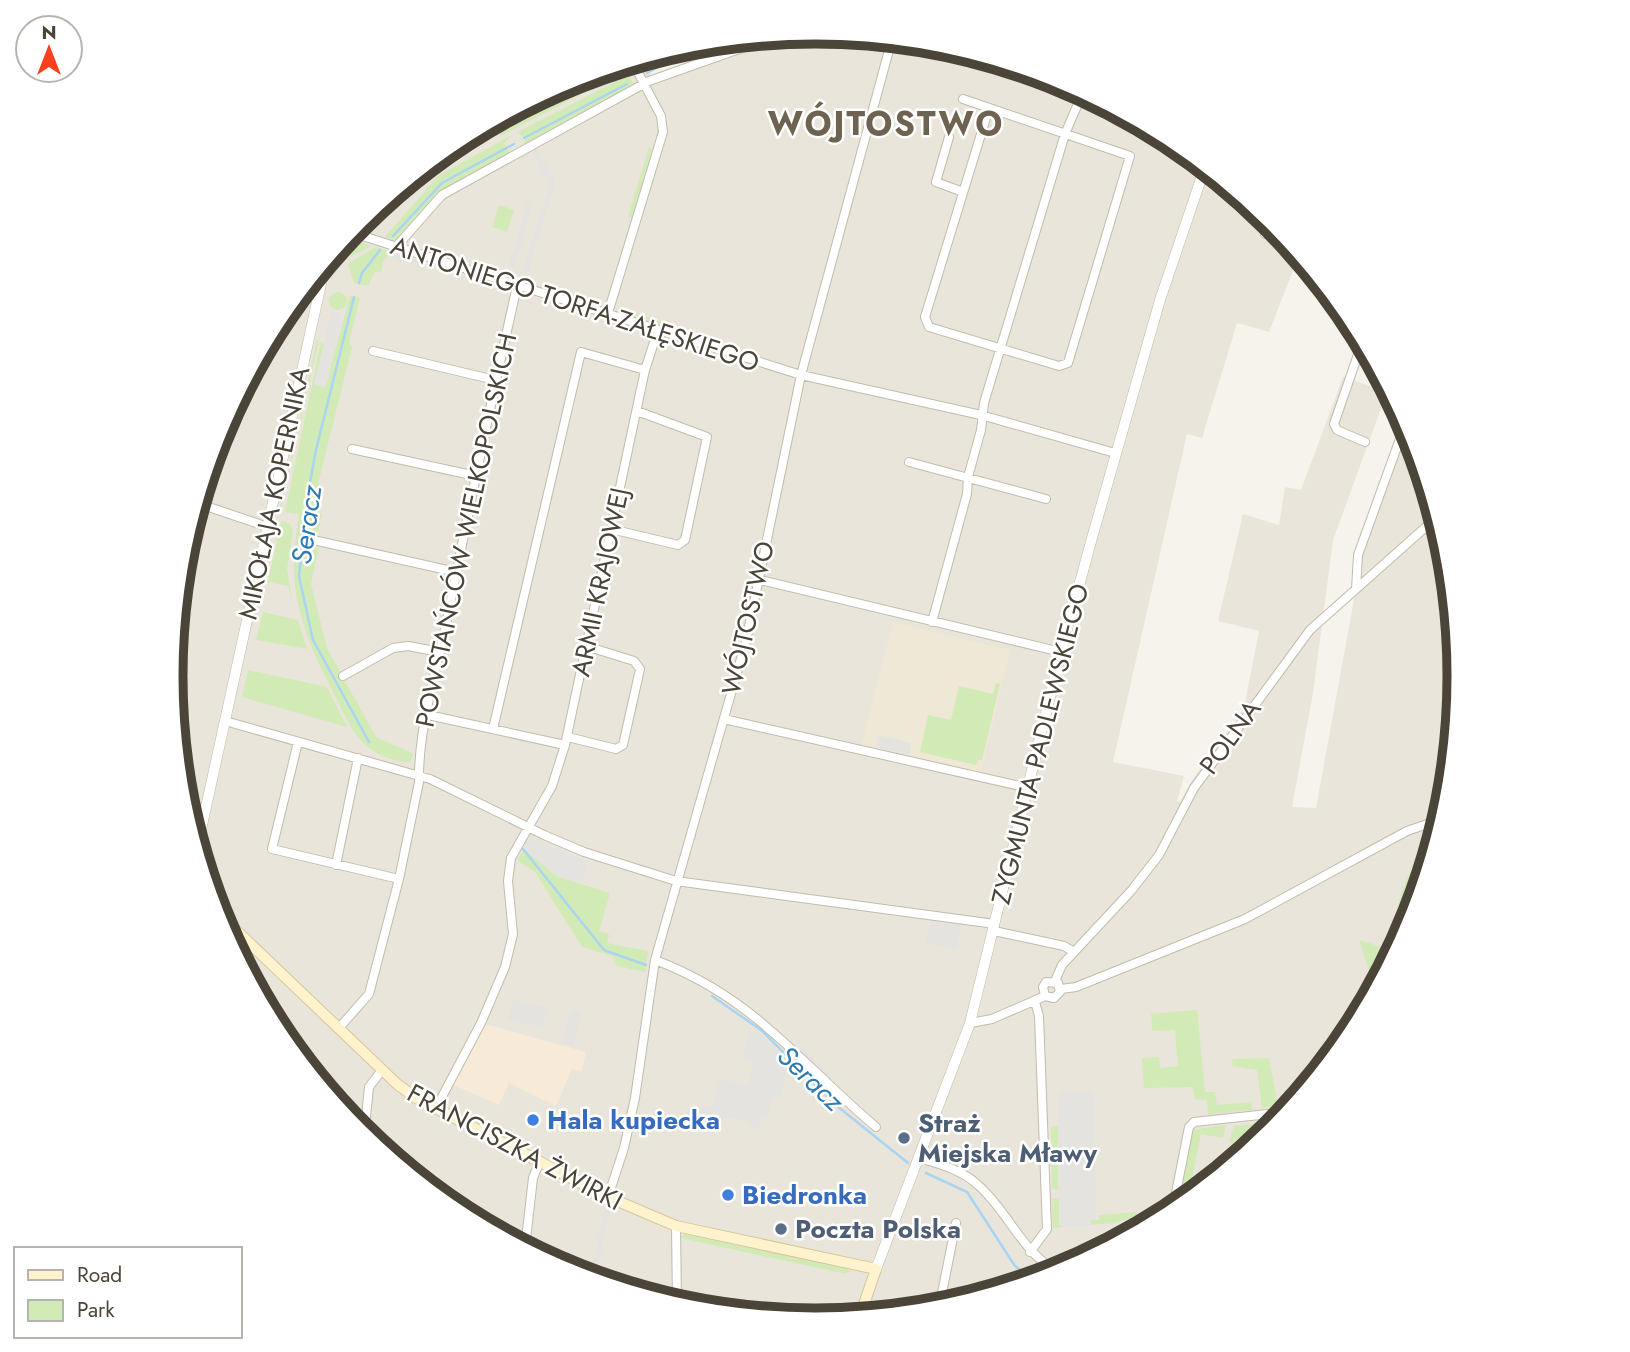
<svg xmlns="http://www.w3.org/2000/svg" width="1630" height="1352" font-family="Jost,sans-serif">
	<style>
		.residential { fill: #eae5da }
		.commercial { fill: #f7ead8 }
		.education { fill: #efe8d6 }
		.green { fill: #d2eab5 }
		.parking { fill: #e5e3e0 }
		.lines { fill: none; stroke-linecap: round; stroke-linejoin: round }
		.stream { stroke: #a9d4f2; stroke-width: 2.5 }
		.minor-casing { stroke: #c2bbae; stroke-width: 10 }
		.tertiary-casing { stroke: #c2bbae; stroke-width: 11 }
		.secondary-casing { stroke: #d6c79b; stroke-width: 12 }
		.minor { stroke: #fff; stroke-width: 8 }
		.tertiary { stroke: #fff; stroke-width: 10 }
		.secondary { stroke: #fff3cd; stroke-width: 10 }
		.shop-dot { fill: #3f7fe0; stroke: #fff; stroke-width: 2.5 }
		.service-dot { fill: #5c6f8a; stroke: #fff; stroke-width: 2.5 }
		.labels { text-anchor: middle; stroke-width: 5; stroke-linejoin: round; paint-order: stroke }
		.street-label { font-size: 26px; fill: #4b4439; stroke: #fff }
		.shop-label { font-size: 26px; font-weight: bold; fill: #366cbe; stroke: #fff; text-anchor: start }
		.service-label { font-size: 26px; font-weight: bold; fill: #4e5e75; stroke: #fff; text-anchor: start }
		.water-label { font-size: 28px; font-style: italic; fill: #2e7ab2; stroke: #fff }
		.district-label { font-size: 33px; font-weight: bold; letter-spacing: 2px; fill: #6e6250; stroke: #fff }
		.rim { fill: none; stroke: #4b4439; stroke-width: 9 }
	</style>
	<rect width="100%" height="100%" fill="#f6f3ec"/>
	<path class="residential" d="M815,32l126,12 121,37 111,59 98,81 9,11 -4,12 19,6 4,5 -30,77 -32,-9 -35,115 -15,-4 -74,328 71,14 -7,25 3,1 12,-22 52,-72 15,-77 -41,-10 25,-107 36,11 6,-38 16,3 42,-113 44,15 -54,148 -20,153 -21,114 24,1 47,-258 45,-125 39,126 12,125 -12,126 -37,121 -59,111 -81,98 -97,80 -112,60 -121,36 -125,12 -126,-12 -121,-37 -111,-59 -98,-81 -80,-97 -60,-112 -36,-121 -12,-125 12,-126 37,-121 59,-111 81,-98 97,-80 112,-60 73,-22 10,18 101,-38z"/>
	<path class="commercial" d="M481,1023l105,29 -4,19 -10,-2 -16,37 -47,-23 -10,22 -50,-22z"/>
	<path class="education" d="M893,622l117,28 -29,123 -120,-27z"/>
	<path class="green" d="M623,64l3,7 -125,65 -4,-17 72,-39z
		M628,75l8,12 -112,60 1,-8 -7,-7z
		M512,135l-8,8 6,10 -62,35 -51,53 -12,-4 53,-61z
		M649,147l3,2 -20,69 -4,-1z
		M499,205l15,5 -7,22 -15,-5z
		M348,238l1,1 23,7 -23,11 -5,-15z
		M376,247l16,5 -9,9 -2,11h-6l-7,14 -14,-3 -6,-19z
		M329 301a9 9 0 1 1 18 0a9 9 0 1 1-18 0Z
		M350,296l10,2 -11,44 3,5 -33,133 -2,23 3,1 -1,9 3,1 -4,19h-7l-2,11 5,2h-19l4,-32 -14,-2 36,-170 3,3 -10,39 11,3z
		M618,308l47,15 -2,5 -39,-13z
		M317,340h2l-39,172h-1z
		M281,521l8,2 4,7 -6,39 5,33 -4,-16 -20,-4z
		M295,547h24l-8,37 16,64 49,89 38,17 -4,8c-26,-1 -46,-13 -59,-35 -29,-57 -64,-114 -56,-180z
		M263,612l35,8 9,29 -51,-9z
		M248,670l79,17 20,40 -105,-30z
		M996,683l4,1 -18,76h-4l-2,5 -56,-13 8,-37 23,5 8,-34 34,8z
		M524,849l32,27 54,17 -11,38 10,3 -2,9 41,8 -3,21 -28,-6 -5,-10 -30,-9 -47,-75 -18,-12z
		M1433,849l-22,73 -16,-6c7,-26 13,-52 38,-67z
		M1359,940l36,11 -20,38z
		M1197,1010l8,82h10l2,13 34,-3 1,8 -44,4 -1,-14 -12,-1 -2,-12 -49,1 -2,-30 17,-1 1,11 18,-2 -3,-36 -23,1 -1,-17z
		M1269,1058l8,43 18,-3 -3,7 -30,3 -5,-38 -24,-4 -1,-7z
		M1255,1124l-1,19 -25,23 4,-21 -4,-4 5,-15z
		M1226,1125l-3,13 -22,-4 -13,65 -8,-1 13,-68z
		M1055,1126l8,1 -5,1v60l6,2 -12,-1 -1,-62z
		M1064,1197l-5,2v26l6,2 -12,1 -1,-29z
		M1137,1212l1,4 -24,7 -23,2v-5h8v-5z
		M684,1234h3l163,36 -4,4 -161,-35 -4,-2z"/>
	<path class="parking" d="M537,149l16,29 1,10 -26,85 -6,-2 27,-83 -17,-36z
		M528,201l5,2 -19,65 -5,-2z
		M393,252l38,12 -2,5 -38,-12z
		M332,311l11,3 -17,73 -12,-3z
		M878,735l33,8 -2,12 -33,-7z
		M534,839l54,22 -5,22 -27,-7 -32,-27 2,-7z
		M930,920l31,4 -4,25 -31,-6z
		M512,1000l36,8 -5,20 -35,-9z
		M571,1011l10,2 -7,33 -12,-3z
		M748,1031l12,2 28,29 -7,36 -8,-1 -4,19 -9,3 2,10 -17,-5v-4l-18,-3 -8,5 -32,-5 2,-11h24l5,-27 30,5 5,-23 -10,-1z
		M802,1046l30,31 -4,4 -30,-31z
		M1058,1092h36l2,128h-5v5l-6,2 -25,-2z
		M610,1210l-11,52 -6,3 11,-54z"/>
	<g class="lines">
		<path class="stream" d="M647,73l55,-28 13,1 23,-7
			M524,138l103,-54
			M393,236l49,-53 72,-39
			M359,283l3,-10 18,-23
			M354,297l-38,153 -9,48 -8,78 14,64 56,102
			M523,849l81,101 42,15
			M712,996l49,34 76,76 71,57
			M926,1173l41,19 48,74 19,14"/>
		<defs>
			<path id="minor" d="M963,99l167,57 -62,207 -9,3 -130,-39 -4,-10 64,-209
				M949,137l-13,45 27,10
				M350,232l451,143 180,40 134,38
				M1265,234l6,-14
				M396,247l46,-52 207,-114 130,-46
				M608,313l55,-181 -2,-16 -29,-55
				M1363,340l-29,84 3,6 28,12
				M373,351l122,29
				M352,449l124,27
				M909,462l137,37
				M197,503l71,24
				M611,529l67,16 7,-5 22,-103 -70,-26
				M309,539l147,33
				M760,580l301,72
				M1356,589l2,-34 48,-133
				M932,622l35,-128 1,-17 13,-47 3,-27 81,-269 18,-42
				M176,625l6,2
				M343,676l50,-28 15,-2 32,6
				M428,715l137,30
				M724,719l305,69
				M225,721l205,58 114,56 40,17 92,29 319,43
				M493,729l88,-377 64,18
				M568,737l48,12 7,-4 17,-76 -6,-8 -48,-15
				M298,742l-26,107 127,30
				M336,865l22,-107
				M994,931l70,15 10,6
				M655,960c99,37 144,102 221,167
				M1055,981l7,-16 69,-74 28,-36 35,-67 116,-158 118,-105 10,-5
				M1061,989l15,-2 169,-68 162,-88 35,-12
				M970,1023l22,-4 53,-23 9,2 6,-6 -2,-9 -12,-1 -3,5 2,9
				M339,1028l30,-34 30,-115 20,-97c-1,-52 17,-110 28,-162 22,-112 45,-223 70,-334
				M435,1110l46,-87 24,-56 8,-33 -5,-53 3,-23 41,-72 13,-41 80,-375 13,-40
				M364,1136l5,-49 13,-17
				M919,1158c21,6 43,12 59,27 31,27 43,67 80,87
				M608,1197l16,-49 11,-50 20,-138 91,-319 55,-266 91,-336
				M1172,1213l17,-86 5,-5 93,-10
				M676,1226l1,78
				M525,1248l8,-70 6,-15
				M1030,1252l17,-23 -8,-213 -4,-14
				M939,1308l17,-85"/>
			<path id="tertiary" d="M197,848l129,-587
				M876,1269l94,-246 91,-371 31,-114 68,-238 45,-133"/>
			<path id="secondary" d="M216,911l181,173 19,14 192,99 68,29 200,43 -16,47"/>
		</defs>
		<use href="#minor" class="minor-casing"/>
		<use href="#tertiary" class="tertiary-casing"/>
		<use href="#secondary" class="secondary-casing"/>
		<use href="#minor" class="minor"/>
		<use href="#tertiary" class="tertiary"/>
		<use href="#secondary" class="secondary"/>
	</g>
	<g class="shop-dot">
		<circle cx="533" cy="1120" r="7"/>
		<circle cx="728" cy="1195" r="7"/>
	</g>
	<g class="service-dot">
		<circle cx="904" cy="1138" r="7"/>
		<circle cx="781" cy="1229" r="7"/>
	</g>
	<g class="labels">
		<g class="street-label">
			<text transform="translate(575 304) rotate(18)" y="9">ANTONIEGO TORFA-ZAŁĘSKIEGO</text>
			<text transform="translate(274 493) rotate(-78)" y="9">MIKOŁAJA KOPERNIKA</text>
			<text transform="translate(466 530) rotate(-78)" y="9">POWSTAŃCÓW WIELKOPOLSKICH</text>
			<text transform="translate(600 582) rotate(-78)" y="9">ARMII KRAJOWEJ</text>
			<text transform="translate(748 618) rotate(-77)" y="9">WÓJTOSTWO</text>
			<text transform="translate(1230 737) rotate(-54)" y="9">POLNA</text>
			<text transform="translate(1040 744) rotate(-76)" y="9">ZYGMUNTA PADLEWSKIEGO</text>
			<text transform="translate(515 1147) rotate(28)" y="9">FRANCISZKA ŻWIRKI</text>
		</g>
		<g class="shop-label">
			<text x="547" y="1129">Hala kupiecka</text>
			<text x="742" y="1204">Biedronka</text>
		</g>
		<g class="service-label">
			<text x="918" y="1132">Straż<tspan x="918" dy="30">Miejska Mławy</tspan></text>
			<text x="795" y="1238">Poczta Polska</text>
		</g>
		<g class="water-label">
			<text transform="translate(306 525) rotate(-82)" y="10">Seracz</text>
			<text transform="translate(811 1078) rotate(44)" y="10">Seracz</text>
		</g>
		<g class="district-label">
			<text x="886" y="135">WÓJTOSTWO</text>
		</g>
	</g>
	<path d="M0 0H1630V1352H0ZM183 676a632 632 0 1 1 1264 0a632 632 0 1 1-1264 0Z" fill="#fff" fill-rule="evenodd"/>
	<path class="rim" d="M183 676a632 632 0 1 1 1264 0a632 632 0 1 1-1264 0Z"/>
	<rect x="14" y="1247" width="228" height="91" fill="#ffffff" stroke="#b7b4b0" stroke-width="2"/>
	<rect x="28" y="1270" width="35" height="10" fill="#fff3cd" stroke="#b7b4b0" stroke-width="2"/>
	<text x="77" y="1282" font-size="21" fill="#4b4439">Road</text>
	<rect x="28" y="1300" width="35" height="21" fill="#d2eab5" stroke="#b7b4b0" stroke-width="2"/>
	<text x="77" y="1317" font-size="21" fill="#4b4439">Park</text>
	<g transform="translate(49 49)"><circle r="33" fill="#ffffff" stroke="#b7b4b0" stroke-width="2"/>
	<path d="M0-5L12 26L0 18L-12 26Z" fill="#fc3f1d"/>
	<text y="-10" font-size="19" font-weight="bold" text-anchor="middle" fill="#4b4439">N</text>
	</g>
</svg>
